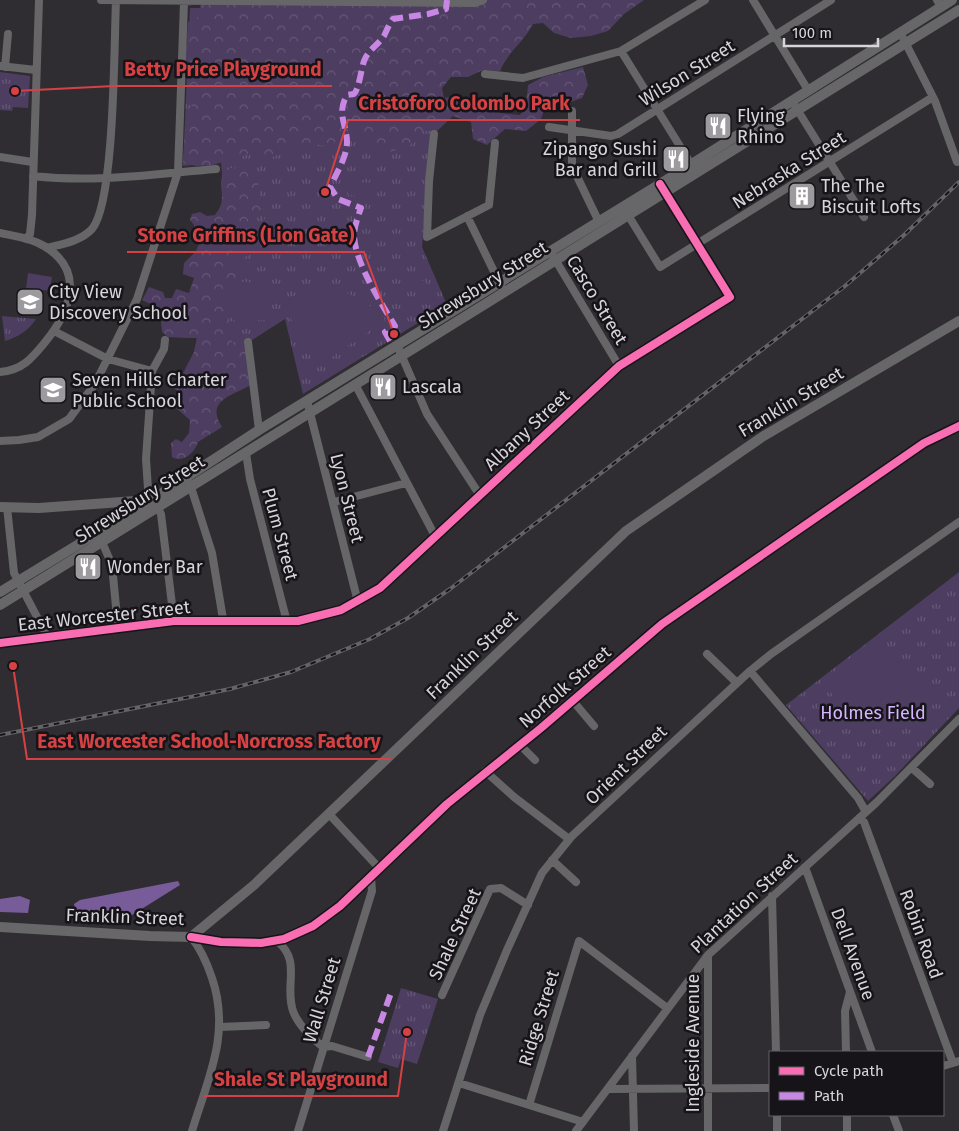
<svg xmlns="http://www.w3.org/2000/svg" width="959" height="1131" font-family="'Fira Sans',sans-serif">
	<style>
		.grass { fill: url(#grass-tufts) }
		.forest { fill: url(#forest-crowns) }
		.pitch { fill: #4d3d61 }
		.water { fill: #785b99 }
		.lines { fill: none; stroke-linecap: round; stroke-linejoin: round }
		.minor { stroke: #666567; stroke-width: 8 }
		.major { stroke: #676668; stroke-width: 10 }
		.rail-casing { stroke: #646365; stroke-width: 4 }
		.rail { stroke: #161418; stroke-width: 2; stroke-dasharray: 5.5; stroke-linecap: butt }
		.quiet { stroke: #c787e3; stroke-width: 6; stroke-dasharray: 12 6; stroke-linecap: butt }
		.cycleway-casing { stroke: #161418; stroke-width: 11 }
		.cycleway { stroke: #f96db3; stroke-width: 8 }
		.labels { text-anchor: middle; stroke-width: 5; stroke-linejoin: round; paint-order: stroke }
		.street-label { font-size: 18px; fill: #d7d4da; stroke: #161418 }
		.poi-label { font-size: 18px; fill: #d7d4da; stroke: #161418; text-anchor: start }
		.park-label { font-size: 18px; fill: #d4b3ff; stroke: #161418 }
		.leader { fill: none; stroke: #d64243; stroke-width: 2 }
		.callout-dot { fill: #d64243; stroke: #161418; stroke-width: 2 }
		.callout-label { font-size: 19px; text-anchor: middle; font-weight: bold; fill: #d64243; stroke: #161418; stroke-width: 5; stroke-linejoin: round; paint-order: stroke }
	</style>
	<defs>
		<pattern id="grass-tufts" width="24" height="20" patternUnits="userSpaceOnUse" patternTransform="scale(1.25)"><rect width="24" height="20" fill="#4d3d61"/><path d="M3 7l-1-3M5 7V3M7 7l1-3M15 17l-1-3M17 17v-4M19 17l1-3" fill="none" stroke="#665877"/></pattern>
		<pattern id="forest-crowns" width="20" height="18" patternUnits="userSpaceOnUse" patternTransform="scale(1.25)"><rect width="20" height="18" fill="#4d3d61"/><path d="M2 6a3 3 0 1 1 6 0M12 15a3 3 0 1 1 6 0" fill="none" stroke="#665877"/></pattern>
	</defs>
	<rect width="100%" height="100%" fill="#2f2d31"/>
	<path class="grass" d="M190,8l251,1 -19,238 25,58 -144,89 -18,-75 -39,25 -28,60 -32,-36 8,-16 3,-14 -29,-1 2,-12 18,-19 37,-96 -4,-48 -38,4z
		M0,72l30,4 -2,32 -15,-1 -1,4 -12,-1z
		M2,316l34,3c-8,12 -18,18 -31,22z
		M959,572v136l-64,68 -27,25 -82,-96z
		M401,988l37,11 -21,65 -16,-5 -3,9 -20,-6z"/>
	<path class="forest" d="M171,0h473l-20,14 -16,17 -17,5 -20,2 -17,-5 -11,-10 -10,1c-10,19 -24,26 -33,47l-17,-1 -15,7h-17l-9,11 2,10 12,-2 44,17 20,2 6,-9 2,-21 15,-8 40,-10 5,18 -6,13 -17,6 -20,3 -4,12 -15,12 -21,-2 -18,16 -14,-6 -2,-17 -18,-6 -16,15h-17l-11,16 -20,5 -21,-4 -8,-12 -16,-5 -13,16 -23,-4 -38,15 -21,-4 -36,11 -17,1 -13,-3 2,-31 7,-24 -7,-47 3,-39 13,-6 -1,-12 -14,2z
		M230,168l20,2 7,5 5,34 -28,31 -3,9c10,22 9,32 -7,50 2,16 8,27 8,43l14,2 5,41c-20,11 -46,16 -29,42l-24,15c-3,10 -15,22 -26,15l-1,-14 5,-4 6,3 7,-9 1,-13 -14,-12 4,-13 -3,-5 -6,-2 2,-6 7,-3 14,-27 3,-14 -29,-1 -6,-5 -1,-10 11,-8 -30,-14 7,-13 14,5 2,6h7l4,-9 13,4 5,-15 -11,-4 1,-11 12,-12 3,-8 -4,-7 -1,-11 -4,-5 2,-6 8,-2 7,4 8,-1c2,-3 5,-7 6,-11 4,-14 -7,-25 9,-36z"/>
	<path class="pitch" d="M349,182l27,1v14l-28,-2z
		M266,218l11,14 -34,27 -11,-14z
		M28,273l24,4 -2,14 -24,-3z
		M424,280l12,19 -9,6 -11,-19z
		M228,281c34,1 44,2 42,39l-35,1 -7,-6z
		M317,289c28,-1 49,10 68,31l-62,43 -8,-2 -20,-29 -9,-31 15,-9z
		M882,645l47,51 -25,22 -28,11 -26,-13 -21,-26z"/>
	<path class="water" d="M178,881l2,4 -56,35 -45,-2 -3,-4 -2,-10 6,-4z
		M20,896l10,4 -2,13 -28,-1v-13z"/>
	<g class="lines">
		<path class="minor" d="M101,0l374,3 8,-3
			M753,0l55,90
			M937,0l4,7
			M903,38l32,63 22,61
			M621,51l70,113
			M0,66l36,4
			M5,67l3,-33
			M485,74l38,4 98,-27 84,-51
			M795,106l69,111
			M572,111v55l26,54
			M549,127l62,9 7,-2 213,-134
			M434,134l-5,47 -2,56 62,-32 6,-62
			M0,157l32,5
			M33,176c62,7 121,-2 183,-7
			M628,215l32,52 273,-170
			M467,216l34,70
			M0,233c14,3 31,5 44,13 42,25 26,65 2,95 -14,17 -23,29 -46,31
			M26,239l4,-5 2,-19 7,-215
			M47,248c15,-4 34,-7 45,-19 23,-27 22,-187 24,-229
			M553,256l66,110
			M54,331l54,28 44,12
			M165,340l-1,9 -12,22 -6,88 2,30 13,25 13,107
			M248,342l11,88
			M397,345l30,69 52,80
			M355,384l80,152
			M307,401l51,201
			M0,441l19,-1 19,-3 31,-18 26,-35 42,-85 41,-127 6,-170
			M246,453l4,26 37,143
			M190,484l22,69 11,66
			M334,502l72,-19
			M7,507l7,66 33,63
			M102,542l10,23 6,63
			M0,643l174,-22h124l43,-11 39,-22 239,-222 111,-69 -67,-108
			M707,654l30,29
			M750,671l108,127 8,14
			M573,701l21,25
			M520,745l15,15
			M912,768l18,16
			M485,771l29,26 55,42
			M329,814l51,55
			M859,818l5,4 89,241
			M552,860l24,22
			M805,867l67,185
			M772,896l4,156
			M191,937l30,5 40,1 23,-4 29,-13 27,-20 107,-102 94,-76 121,-104 262,-181 35,-17
			M191,937c10,12 16,26 21,41 19,56 -4,100 -20,153
			M277,941c25,20 7,44 16,70 5,14 19,27 30,36l9,-1 36,11
			M708,955v176
			M442,995l48,-106 11,-1 27,17
			M220,1027l46,-2
			M846,1052l-1,-41 5,-19
			M632,1056l2,75
			M943,1066l16,-5
			M459,1083l124,39
			M609,1089l161,-1
			M529,1105l50,-164 88,67
			M777,1115v16
			M847,1115v16
			M893,1115l6,16
			M298,1131l74,-240 -1,-14
			M443,1131l37,-116 27,-65 35,-77 30,-37 178,-165 21,-17 188,-132
			M576,1131l132,-176 169,-153 82,-83"/>
		<path class="major" d="M0,507l39,1 110,-8
			M0,592l153,-93 106,-69 401,-246 292,-184
			M0,605l959,-595
			M0,927l150,9 41,1 63,-52 372,-354 136,-94 197,-116"/>
		<defs>
			<path id="rail" d="M0,735l230,-46 61,-17 79,-33 38,-21 42,-29 395,-303 58,-50 56,-54"/>
		</defs>
		<use href="#rail" class="rail-casing"/>
		<use href="#rail" class="rail"/>
		<path class="quiet" d="M390,341l-5,-9 10,-6c-14,-23 -41,-65 -41,-92 1,-9 4,-18 7,-26l-23,-9 -8,-12c6,-13 17,-30 17,-45 0,-17 -11,-28 0,-47l7,-1c5,-5 7,-24 10,-33 4,-11 14,-16 20,-25 3,-6 5,-12 9,-17l35,-5 18,-5 1,-9
			M368,1057l24,-67"/>
		<defs>
			<path id="cycleway" d="M0,643l174,-22h124l43,-11 39,-22 239,-222 111,-69 -70,-113
				M191,937l30,5 40,1 23,-4 29,-13 27,-20 107,-102 94,-76 121,-104 262,-181 35,-17"/>
		</defs>
		<use href="#cycleway" class="cycleway-casing"/>
		<use href="#cycleway" class="cycleway"/>
	</g>
	<defs>
		<symbol id="restaurant-square" viewBox="-11 -11 22 22"><rect x="-9" y="-9" width="18" height="18" rx="4" fill="#9c9a9f" stroke="#161418"/><path d="M-5-6h1v4h1v-4h1v4h1v-4h1v5L-1.5 .5V6h-2V.5L-5-1ZM5-6V6H3V1.5H1.5Q1.5-4 5-6Z" fill="#fff"/></symbol>
		<symbol id="building-square" viewBox="-11 -11 22 22"><rect x="-9" y="-9" width="18" height="18" rx="4" fill="#9c9a9f" stroke="#161418"/><path d="M-4-6H4V6H1V3H-1V6H-4ZM-2.5-4.3h1.7v1.8h-1.7ZM.8-4.3h1.7v1.8H.8ZM-2.5-1h1.7V.8h-1.7ZM.8-1h1.7V.8H.8Z" fill="#fff"/></symbol>
		<symbol id="school-square" viewBox="-11 -11 22 22"><rect x="-9" y="-9" width="18" height="18" rx="4" fill="#9c9a9f" stroke="#161418"/><path d="M0-5L7-2L0 1L-7-2ZM-4 1L0 2.5L4 1V4Q0 6-4 4Z" fill="#fff"/></symbol>
	</defs>
	<g fill-rule="evenodd">
		<use href="#restaurant-square" x="702" y="110" width="32" height="32"/>
		<use href="#restaurant-square" x="660" y="143" width="32" height="32"/>
		<use href="#building-square" x="786" y="180" width="32" height="32"/>
		<use href="#school-square" x="14" y="286" width="32" height="32"/>
		<use href="#restaurant-square" x="367" y="371" width="32" height="32"/>
		<use href="#school-square" x="37" y="374" width="32" height="32"/>
		<use href="#restaurant-square" x="72" y="551" width="32" height="32"/>
	</g>
	<g class="labels">
		<g class="street-label">
			<text transform="translate(687 73) rotate(-32)" y="6">Wilson Street</text>
			<text transform="translate(789 170) rotate(-32)" y="6">Nebraska Street</text>
			<text transform="translate(483 285) rotate(-32)" y="6">Shrewsbury Street</text>
			<text transform="translate(597 300) rotate(59)" y="6">Casco Street</text>
			<text transform="translate(791 402) rotate(-31)" y="6">Franklin Street</text>
			<text transform="translate(527 430) rotate(-43)" y="6">Albany Street</text>
			<text transform="translate(347 498) rotate(76)" y="6">Lyon Street</text>
			<text transform="translate(140 499) rotate(-32)" y="6">Shrewsbury Street</text>
			<text transform="translate(280 534) rotate(75)" y="6">Plum Street</text>
			<text transform="translate(104 616) rotate(-6)" y="6">East Worcester Street</text>
			<text transform="translate(472 655) rotate(-44)" y="6">Franklin Street</text>
			<text transform="translate(565 687) rotate(-41)" y="6">Norfolk Street</text>
			<text transform="translate(626 765) rotate(-44)" y="6">Orient Street</text>
			<text transform="translate(744 903) rotate(-43)" y="6">Plantation Street</text>
			<text transform="translate(125 917) rotate(2)" y="6">Franklin Street</text>
			<text transform="translate(455 934) rotate(-65)" y="6">Shale Street</text>
			<text transform="translate(921 934) rotate(70)" y="6">Robin Road</text>
			<text transform="translate(853 954) rotate(70)" y="6">Dell Avenue</text>
			<text transform="translate(322 1000) rotate(-73)" y="6">Wall Street</text>
			<text transform="translate(539 1018) rotate(-73)" y="6">Ridge Street</text>
			<text transform="translate(693 1043) rotate(-90)" y="6">Ingleside Avenue</text>
		</g>
		<g class="poi-label">
			<text x="737" y="122">Flying<tspan x="737" dy="21">Rhino</tspan></text>
			<text x="657" y="155" text-anchor="end">Zipango Sushi<tspan x="657" dy="21">Bar and Grill</tspan></text>
			<text x="821" y="192">The The<tspan x="821" dy="21">Biscuit Lofts</tspan></text>
			<text x="49" y="298">City View<tspan x="49" dy="21">Discovery School</tspan></text>
			<text x="72" y="386">Seven Hills Charter<tspan x="72" dy="21">Public School</tspan></text>
			<text x="402" y="393">Lascala</text>
			<text x="107" y="573">Wonder Bar</text>
		</g>
		<g class="park-label">
			<text x="873" y="719">Holmes Field</text>
		</g>
	</g>
	<path class="leader" d="M15 91L114 86H332M325 192L348 120H580M394 334L364 252H127M13 666L27 759H391M407 1032L398 1096H204"/>
	<g class="callout-dot">
		<circle cx="15" cy="91" r="5"/>
		<circle cx="325" cy="192" r="5"/>
		<circle cx="394" cy="334" r="5"/>
		<circle cx="13" cy="666" r="5"/>
		<circle cx="407" cy="1032" r="5"/>
	</g>
	<g class="callout-label">
		<text x="223" y="76">Betty Price Playground</text>
		<text x="464" y="110">Cristoforo Colombo Park</text>
		<text x="246" y="242">Stone Griffins (Lion Gate)</text>
		<text x="209" y="748">East Worcester School-Norcross Factory</text>
		<text x="301" y="1086">Shale St Playground</text>
	</g>
	<rect x="769" y="1051" width="175" height="65" fill="#161418" stroke="#636166"/>
	<rect x="779" y="1067" width="25" height="8" fill="#f96db3" stroke="#636166"/>
	<text x="814" y="1076" font-size="15" fill="#d7d4da">Cycle path</text>
	<rect x="779" y="1092" width="25" height="8" fill="#c787e3" stroke="#636166"/>
	<text x="814" y="1101" font-size="15" fill="#d7d4da">Path</text>
	<path d="M784 38v8h94v-8" fill="none" stroke="#d7d4da" stroke-width="2.5"/>
	<text x="792" y="38" font-size="15" fill="#d7d4da" stroke="#161418" stroke-width="4" paint-order="stroke">100 m</text>
</svg>
